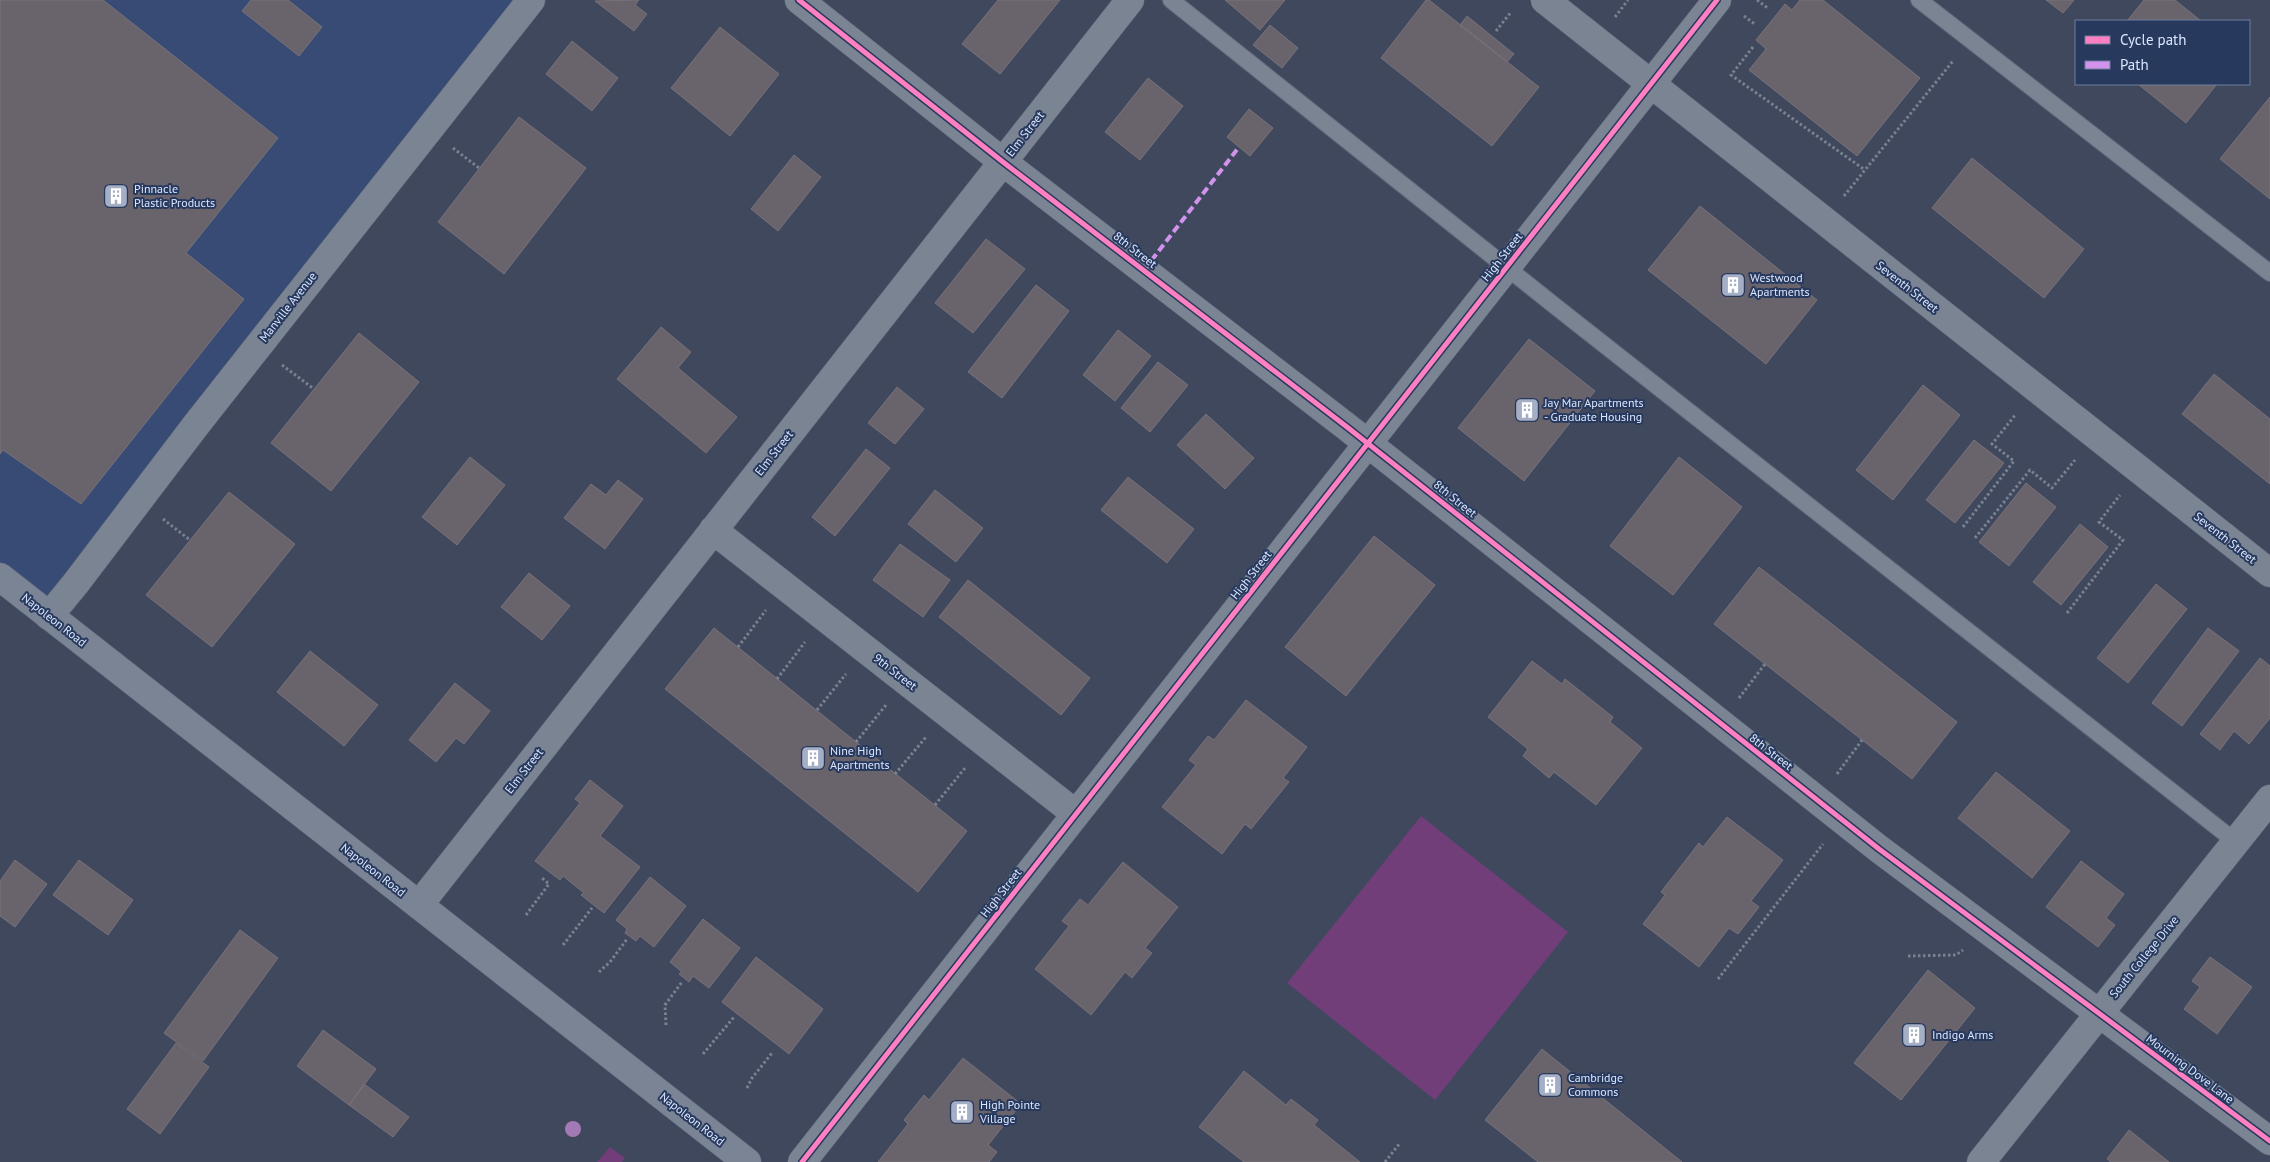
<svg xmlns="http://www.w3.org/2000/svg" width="2270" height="1162" font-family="'PT Sans',sans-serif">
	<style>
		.built { fill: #374b74 }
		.green { fill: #713e7a }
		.building { fill: #69636c; stroke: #79727b }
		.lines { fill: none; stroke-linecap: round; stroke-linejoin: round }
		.service-casing { stroke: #5e677a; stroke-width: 18 }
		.minor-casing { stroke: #5e677a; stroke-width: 29 }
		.tertiary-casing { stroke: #5e677a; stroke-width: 29 }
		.secondary-casing { stroke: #5e677a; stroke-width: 29 }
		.path { stroke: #7a8291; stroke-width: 3; stroke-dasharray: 2.5 2.5; stroke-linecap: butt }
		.service { stroke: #7b8493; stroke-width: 16 }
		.minor { stroke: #7b8493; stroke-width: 28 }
		.tertiary { stroke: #7b8493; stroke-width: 28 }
		.secondary { stroke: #7a8494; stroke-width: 28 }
		.quiet { stroke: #d193ec; stroke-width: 4; stroke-dasharray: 8 4; stroke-linecap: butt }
		.cycleway-casing { stroke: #28395e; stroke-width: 8 }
		.cycleway { stroke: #ff80c0; stroke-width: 5 }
		.tree { fill: #a47ab6 }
		.labels { text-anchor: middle; stroke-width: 4; stroke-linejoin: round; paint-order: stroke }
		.street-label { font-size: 12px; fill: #dae6fe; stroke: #28395e }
		.poi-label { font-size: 12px; fill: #dae6fe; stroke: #28395e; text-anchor: start }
	</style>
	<rect width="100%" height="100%" fill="#3f485d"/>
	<path class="built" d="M0,0h530l-481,616 -49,-39z"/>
	<path class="green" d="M1421,816l147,116 -133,168 -148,-117z
		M610,1147l15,11 -3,4h-25z"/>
	<path class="building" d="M0,0h103l175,138 -92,115 58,46 -163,205 -78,-54 -3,4z
		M251,0h37l34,27 -23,29 -57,-45z
		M639,0l-4,5 12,9 -13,17 -39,-30z
		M998,0h62l-60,74 -38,-30z
		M1225,0h60l-25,30z
		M1426,0h3l110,87 -47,59 -111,-88z
		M1800,0h23l97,78 -63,78 -108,-86 17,-21 -10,-9 29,-36 7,6z
		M2046,0h28l-11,13z
		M2144,0h31l26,21h-74z
		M1467,16l47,38 -7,8 -47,-37z
		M1270,25l28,23 -16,20 -29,-23z
		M720,27l59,47 -49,62 -59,-48z
		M572,41l46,37 -26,33 -46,-37z
		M1148,78l35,28 -43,54 -35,-28z
		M2138,84h79l-31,39z
		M2270,97v102l-50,-40z
		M1249,109l24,19 -23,28 -23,-19z
		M519,117l67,51 -82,106 -66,-52z
		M794,155l27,22 -43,54 -27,-22z
		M1972,158l112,91 -40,49 -112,-90z
		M1700,206l117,94 -51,64 -118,-94z
		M986,239l39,30 -52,64 -38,-30z
		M1036,285l33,26 -67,87 -34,-26z
		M661,327l30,25 -13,16 59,49 -31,36 -89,-74z
		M1118,330l33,26 -36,45 -32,-26z
		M359,333l60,49 -88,109 -60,-48z
		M1529,339l66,52 -71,90 -66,-53z
		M1158,362l30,23 -38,47 -29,-24z
		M2214,374l56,45v65l-88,-70z
		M1923,385l37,30 -67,85 -37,-30z
		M897,387l27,22 -29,35 -27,-21z
		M1206,414l48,44 -29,31 -48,-44z
		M1974,440l30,23 -49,60 -29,-23z
		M866,449l24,19 -55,68 -23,-19z
		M470,457l35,28 -48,60 -35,-28z
		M1679,457l63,50 -69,88 -63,-49z
		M1128,477l66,52 -27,34 -66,-53z
		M618,480l25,19 -38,50 -41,-31 27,-34 15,11z
		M2026,483l30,24 -47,59 -30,-24z
		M935,490l48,38 -27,34 -48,-38z
		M229,492l66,52 -83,103 -66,-52z
		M2080,524l28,23 -47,58 -28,-23z
		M1374,536l61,49 -89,111 -61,-49z
		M900,544l50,36 -27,37 -50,-37z
		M1759,567l198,155 -45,57 -198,-155z
		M529,573l41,33 -28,34 -41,-33z
		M968,580l122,98 -29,37 -122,-98z
		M2156,584l31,25 -59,74 -31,-25z
		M714,628l253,203 -49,61 -253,-203z
		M2208,628l31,23 -57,75 -30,-23z
		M310,651l68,54 -34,41 -67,-54z
		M2260,658l10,8v52l-21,26 -15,-13 -14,19 -20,-16z
		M1532,661l30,23 3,-5 48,38 -3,5 32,26 -46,57 -42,-33 -5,6 -26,-22 5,-7 -40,-32z
		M455,683l35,28 -26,33 -8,-6 -20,24 -27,-22z
		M1246,700l61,47 -24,31 6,4 -38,47 -6,-5 -23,30 -60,-47 34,-42 -7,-5 19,-24 6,4z
		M1996,772l74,59 -38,47 -74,-60z
		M590,780l33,26 -23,30 40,31 -36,46 -23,-18 3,-2 -21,-17 -3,4 -25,-19 45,-58 -5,-4z
		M1727,817l56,43 -32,41 8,6 -21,27 -9,-6 -30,39 -56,-43 22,-29 -4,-3 38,-49 4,4z
		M15,860l32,24 -32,43 -15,-11v-35z
		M79,860l54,40 -25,35 -55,-40z
		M2081,861l43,33 -18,24 9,7 -17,22 -52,-40z
		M1123,862l55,45 -33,41 7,5 -20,25 -7,-6 -34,43 -56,-46 34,-43 -7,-5 18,-22 8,6z
		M650,877l36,29 -32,41 -14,-11 -4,5 -11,-8 2,-4 -11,-9z
		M703,919l37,29 -31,40 -16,-12 -4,6 -10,-8 3,-2 -12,-10z
		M240,930l38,28 -75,103 -39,-28z
		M756,957l67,52 -34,45 -67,-52z
		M2210,957l42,30 -35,47 -33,-25 16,-22 -8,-6z
		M1928,970l47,38 -74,92 -47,-37z
		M323,1030l53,39 -27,36 -52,-39z
		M176,1043l33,24 -49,67 -33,-25z
		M1542,1049l140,113h-144l-53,-42z
		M963,1058l58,46 -33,41 9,7 -8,10h-111l30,-38 -4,-4 20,-25 5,5z
		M1244,1071l42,34 5,-6 27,21 -4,5 46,37h-116l-45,-35z
		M364,1084l45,33 -16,20 -44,-32z
		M2129,1130l40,32h-58l-4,-3z"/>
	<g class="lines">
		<defs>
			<path id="service" d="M1171,0l384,306 681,536
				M1919,0l351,273"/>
			<path id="minor" d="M799,0l204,162 344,265 532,422 391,292
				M1545,0l725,573
				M713,530l363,284
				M419,905l711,-905
				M802,1162l915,-1162"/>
			<path id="tertiary" d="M49,616l27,-33 120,-158 335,-425
				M1981,1162l289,-363"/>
			<path id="secondary" d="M0,577l747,585"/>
		</defs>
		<use href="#service" class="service-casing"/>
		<use href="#minor" class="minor-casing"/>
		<use href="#tertiary" class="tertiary-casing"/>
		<use href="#secondary" class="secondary-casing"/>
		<path class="path" d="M1757,0l12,9
			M1744,16l12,9
			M1615,17l13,-17
			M1496,31l15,-19
			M1753,47l-22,28 134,95
			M453,148l26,20
			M1844,196l109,-135
			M282,365l32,24
			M163,519l27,21
			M1963,527l51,-66 -22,-17 24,-30
			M1975,538l55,-68 22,18 23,-28
			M2067,613l56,-73 -24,-18 21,-27
			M738,647l28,-37
			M777,679l28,-37
			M1739,698l26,-34
			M817,710l29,-36
			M856,742l30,-37
			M895,774l31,-37
			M1837,774l25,-34
			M935,805l30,-37
			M526,915l23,-31 -8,-7
			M563,945l29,-37
			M1908,956l48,-1 7,-5
			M599,972l11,-10 17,-23
			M1718,979l105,-135
			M666,1025l-1,-20 17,-23
			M703,1054l31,-37
			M747,1088l5,-10 20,-25
			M1385,1162l15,-19"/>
		<use href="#service" class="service"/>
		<use href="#minor" class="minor"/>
		<use href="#tertiary" class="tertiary"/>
		<use href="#secondary" class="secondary"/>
		<path class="quiet" d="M1144,270l95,-123"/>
		<defs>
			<path id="cycleway" d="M799,0l204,162 344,265 532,422 391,292
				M802,1162l915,-1162"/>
		</defs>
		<use href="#cycleway" class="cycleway-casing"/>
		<use href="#cycleway" class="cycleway"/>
	</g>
	<circle class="tree" cx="573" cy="1129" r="8"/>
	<defs>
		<symbol id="building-square" viewBox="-11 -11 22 22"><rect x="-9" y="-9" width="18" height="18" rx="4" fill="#a4afc6" stroke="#28395e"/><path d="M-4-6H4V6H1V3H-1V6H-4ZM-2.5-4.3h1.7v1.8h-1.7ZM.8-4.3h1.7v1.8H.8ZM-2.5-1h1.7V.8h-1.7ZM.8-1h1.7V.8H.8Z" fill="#fff"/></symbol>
	</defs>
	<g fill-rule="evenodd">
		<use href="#building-square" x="102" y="182" width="28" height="28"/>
		<use href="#building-square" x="1719" y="271" width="28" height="28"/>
		<use href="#building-square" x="1513" y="396" width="28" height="28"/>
		<use href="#building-square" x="799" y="744" width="28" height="28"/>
		<use href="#building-square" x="1900" y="1021" width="28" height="28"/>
		<use href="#building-square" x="1536" y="1071" width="28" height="28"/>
		<use href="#building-square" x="948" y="1098" width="28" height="28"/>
	</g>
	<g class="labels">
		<g class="street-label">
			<text transform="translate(1025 134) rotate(-52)" y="4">Elm Street</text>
			<text transform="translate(1135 250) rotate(38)" y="4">8th Street</text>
			<text transform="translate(1502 257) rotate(-52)" y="4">High Street</text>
			<text transform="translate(1907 287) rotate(38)" y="4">Seventh Street</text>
			<text transform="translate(288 307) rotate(-52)" y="4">Manville Avenue</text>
			<text transform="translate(774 453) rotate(-52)" y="4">Elm Street</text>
			<text transform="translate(1455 499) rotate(39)" y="4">8th Street</text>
			<text transform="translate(2225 538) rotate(38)" y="4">Seventh Street</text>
			<text transform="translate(1251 575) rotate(-52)" y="4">High Street</text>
			<text transform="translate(54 620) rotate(38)" y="4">Napoleon Road</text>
			<text transform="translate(895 672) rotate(38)" y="4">9th Street</text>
			<text transform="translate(1771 752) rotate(38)" y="4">8th Street</text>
			<text transform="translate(524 771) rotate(-52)" y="4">Elm Street</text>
			<text transform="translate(373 870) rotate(38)" y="4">Napoleon Road</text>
			<text transform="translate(1001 893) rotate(-52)" y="4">High Street</text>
			<text transform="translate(2144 957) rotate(-51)" y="4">South College Drive</text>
			<text transform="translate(2190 1069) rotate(37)" y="4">Mourning Dove Lane</text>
			<text transform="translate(692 1119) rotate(38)" y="4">Napoleon Road</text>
		</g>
		<g class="poi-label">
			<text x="134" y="193">Pinnacle<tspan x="134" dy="14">Plastic Products</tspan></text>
			<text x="1750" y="282">Westwood<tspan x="1750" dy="14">Apartments</tspan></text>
			<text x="1544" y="407">Jay Mar Apartments<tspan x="1544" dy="14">- Graduate Housing</tspan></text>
			<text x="830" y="755">Nine High<tspan x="830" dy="14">Apartments</tspan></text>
			<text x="1932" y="1039">Indigo Arms</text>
			<text x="1568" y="1082">Cambridge<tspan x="1568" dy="14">Commons</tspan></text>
			<text x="980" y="1109">High Pointe<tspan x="980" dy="14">Village</tspan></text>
		</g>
	</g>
	<rect x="2075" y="20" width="175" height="65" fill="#28395e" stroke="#6f7e9e"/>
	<rect x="2085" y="36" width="25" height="8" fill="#ff80c0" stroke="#6f7e9e"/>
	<text x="2120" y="45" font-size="15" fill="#dae6fe">Cycle path</text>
	<rect x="2085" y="61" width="25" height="8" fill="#d193ec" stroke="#6f7e9e"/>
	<text x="2120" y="70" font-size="15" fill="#dae6fe">Path</text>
</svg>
